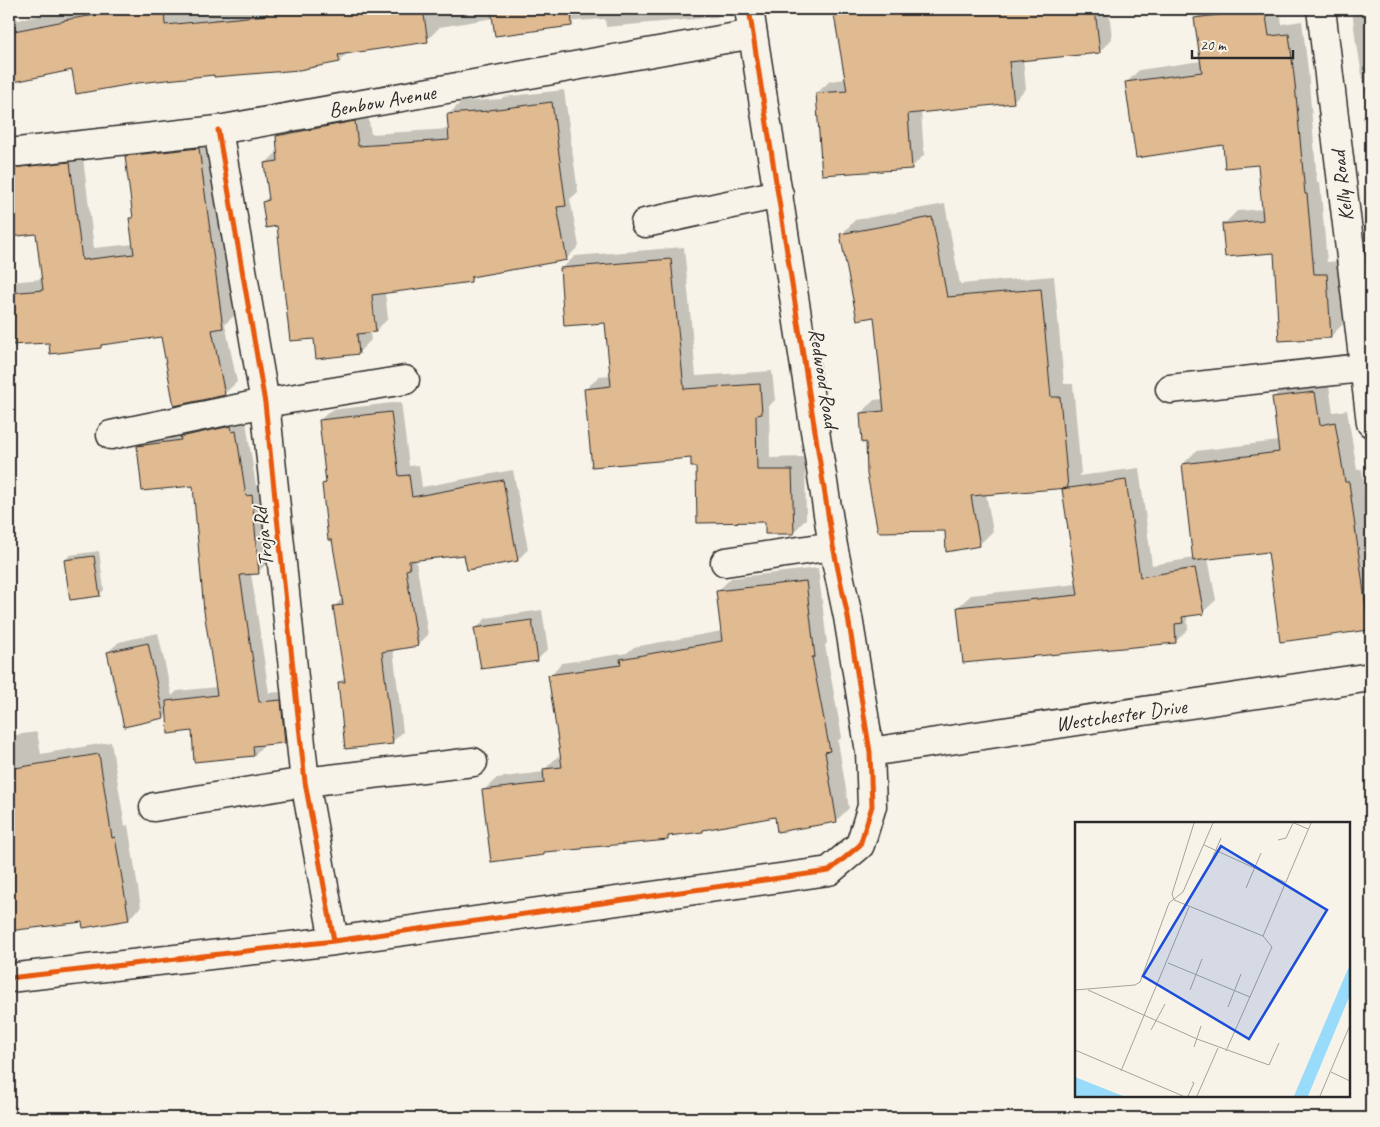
<svg xmlns="http://www.w3.org/2000/svg" width="1380" height="1127" font-family="Caveat,sans-serif">
	<style>
		.shadow { fill: #0003; fill-rule: evenodd }
		.building { fill: #e0ba91; stroke: #2b2b2b }
		.lines { fill: none; stroke-linecap: round; stroke-linejoin: round }
		.minor-casing { stroke: #2b2b2b; stroke-width: 31 }
		.minor { stroke: #f7f3e8; stroke-width: 28 }
		.cycleway-casing { stroke: #f7f3e8; stroke-width: 8 }
		.cycleway { stroke: #e8590c; stroke-width: 5 }
		.labels { text-anchor: middle; stroke-width: 4; stroke-linejoin: round; paint-order: stroke }
		.street-label { font-size: 21px; fill: #2b2b2b; stroke: #f7f3e8 }
		.inset-road { fill: none; stroke: #a5a39c; stroke-width: 1 }
		.view { fill: #1d4ed8; fill-opacity: 0.15; stroke: #1d4ed8; stroke-width: 2.5 }
		.inset-edge { fill: none; stroke: #2b2b2b; stroke-width: 2.5 }
	</style>
	<rect width="100%" height="100%" fill="#f7f3e8"/>
	<filter id="ink" filterUnits="userSpaceOnUse"><feTurbulence type="fractalNoise" baseFrequency=".02" numOctaves="2"/><feDisplacementMap in="SourceGraphic" scale="10" xChannelSelector="R" yChannelSelector="G"/><feConvolveMatrix kernelMatrix="1 2 1 2 8 2 1 2 1" color-interpolation-filters="sRGB"/></filter>
	<g filter="url(#ink)">
		<path class="shadow" d="M74,9h103l1,3 38,-3h508l-7,8 -111,10 -1,-8 -73,5 -38,-6 -54,9 -13,13 -79,12 -9,9 -201,21 -64,-13 -65,12v-61l8,-2 1,2z
			M834,9h275l3,30 -13,13 -76,7 3,30 -13,12 -92,10 3,44 -12,12 -95,-74 13,-12 16,-2z
			M1206,9h74l2,15 20,-3 6,49 9,112h3l7,80 13,-1 3,63 -13,13 -55,-85 -51,-28 13,-13 26,-2 -4,-45 -133,-81 13,-13 62,-9 -5,-42z
			M1352,9h19v200h-1l-4,-30 4,-3 -7,-59 5,-4 -11,-69h-1z
			M564,90l14,102 -8,7 9,47 -13,13 -89,16 -6,5 -86,12 3,27 -13,12 -5,1 1,8 -13,13 -43,-15 -37,-113 -15,-23 6,-6 -4,-32 13,-13 -1,-15 13,-13 77,-14 4,25 78,-5 -1,-14 13,-13 40,-3 2,-2zM370,289h2l4,33h-3z
			M211,136l24,179 -10,9 12,58 -13,12 -62,-59 -57,8 -4,4 -51,-5 -41,2v-62l34,-3 -6,-46 -28,3v-81l73,-5 12,98 39,-4 -3,-25 4,-5 -7,-58 12,-12z
			M945,204l15,80 94,-8 10,108h9l8,89 -3,3 61,-8 13,97 42,-7 -11,-94 13,-13 83,-10 -6,-43 13,-13 42,-6 5,33 14,-2 10,60 5,-1 9,69v89l-2,2 -100,-79 -61,8 8,42 -13,12 -14,3 -2,1 1,13 -12,12 -218,-34 13,-12 106,-11 -13,-95 2,-2 -80,7 7,37 -13,13 -34,-14 -79,-89 -6,-28 13,-13 10,-1 -9,-83 -33,-82 13,-14z
			M684,247l12,129 76,-5 3,29 -6,6 1,52 35,-1 1,62 -13,14 -27,-12 -74,-64 -106,-68 13,-13 12,-1 -5,-54 -45,-52 14,-13z
			M401,402l8,64 10,-1 3,22 91,-17 15,79 -10,11 -53,-7 -46,5 -3,3 12,74 -10,10 -25,4 10,83 -11,10 -53,-59 6,-6 -11,-70 9,-9 -20,-114 4,-4 -7,-60 11,-10z
			M241,417l1,5h4l10,64h6l6,76 -10,10 -7,1 18,120 21,-2 5,40 -10,10 -21,4 -10,10 -61,-25 -25,-17 -4,4 -56,-65 11,-10 39,-9 14,63 5,-5 40,-4 -23,-202 -56,-39 10,-10z
			M99,551l5,39 -5,5 -34,-35 5,-5z
			M818,568l9,75 -2,2 17,92 -4,4 11,67 -13,13 -60,-5 -71,12 -2,3 -31,3 -5,5 -120,12 -3,3 -60,-64 13,-12 47,-6v-2l13,-13 4,-1 -12,-80 13,-13 65,-10 7,-6 88,-16 -4,-40 13,-13z
			M542,610l6,39 -11,11 -61,-31 10,-11z
			M37,732l4,22 70,-12 14,84 3,-1 13,82 -13,12 -45,2 -74,9v-194z"/>
		<path class="building" d="M132,9h32l1,16 102,-10 -1,-6h157l5,33 -90,13 2,7 -41,8 -85,7v-2l-76,8 -62,11 -4,-24 -63,13v-51l55,-11v-1z
			M491,9h80l1,17 -77,10z
			M833,9h262l5,44 -91,9 5,41 -106,11 4,55 -90,6 -6,-82 31,-2z
			M1265,9l4,27 20,-2 6,50 10,110h2l7,80h13l4,64 -52,3 -5,-88 -49,4 -3,-33 41,-4 -5,-55 -33,3 -2,-23 -87,13 -11,-76 77,-10 -8,-54z
			M552,102l14,104 -9,1 10,53 -96,17v5l-99,13 4,37 -19,2 2,20 -43,5 -2,-20 -24,2 -13,-115 -11,2 -4,-26 7,-2 -5,-37 14,-2 -2,-25 79,-15 3,25 91,-6 -2,-26 42,-3v-1z
			M199,148l24,180 -11,2 13,65 -51,11 -13,-69 -60,8v3l-51,6 -1,-11 -40,2v-52l34,-3 -7,-56 -27,3v-69l61,-6 12,98 52,-6 -5,-36h4l-8,-62z
			M932,217l15,80 94,-8 10,108h9l8,91 -97,8 9,50 -34,6 -1,-21 -67,1 -11,-58 -1,-32 -4,1 -2,-30 24,-2 -10,-94 -17,3 -17,-86z
			M671,259l13,130 76,-5 2,30 -6,1 1,55h35l2,64h-29v-12l-68,1 -1,-56h-5v-9l-99,9 -8,-78 27,-3 -6,-63 -41,3 -4,-58z
			M1315,392l5,33 15,-3 10,60h4l20,148 -89,12 -12,-90 -75,9 -11,-97 97,-12 -7,-55z
			M391,412l8,64 10,-1 3,22 91,-17 15,81 -51,9 -3,-15 -55,6 1,8 -4,1 12,76 -36,6 11,92 -48,5 -7,-67h7l-12,-76 10,-1 -11,-65h-4l-6,-56 4,-1 -7,-63z
			M231,426l1,6 4,-1 10,65 6,-1 7,79 -19,1 19,127 22,-2 4,43 -32,3 1,10 -60,6 -2,-31 -24,3 -2,-33 51,-6 -13,-84 -11,-125 -51,5 -5,-45 44,-6 -1,-3z
			M1126,480l14,97 55,-9 9,46 -22,3 1,6 -8,1 1,19 -213,20 -6,-56 121,-12 -16,-106z
			M94,556l6,40 -30,4 -6,-40z
			M806,581l9,76h-3l18,94 -5,1 12,70 -60,10 -2,-15 -72,13v2l-35,4v4l-86,8v1l-38,3v3l-53,7 -9,-72 62,-7 -1,-14 19,-2 -14,-92 73,-10 -1,-6 102,-18 -6,-50z
			M532,620l6,41 -57,8 -7,-41z
			M148,643l16,75 -40,9 -17,-75z
			M99,754l13,84 3,-1 14,83 -46,8 -1,-6 -73,9v-162z"/>
		<g class="lines">
			<defs>
				<path id="minor" d="M1321,9l50,414
					M218,130l47,273 40,379 29,159
					M9,153l209,-23 535,-96
					M645,223l134,-29
					M1170,389l201,-22
					M111,435l154,-32 140,-23
					M725,562l108,-16
					M870,752l501,-75
					M154,807l151,-25 168,-20
					M9,978l325,-37 495,-70 31,-26 12,-39 -2,-54 -22,-135 -15,-71 -84,-537"/>
			</defs>
			<use href="#minor" class="minor-casing"/>
			<use href="#minor" class="minor"/>
			<defs>
				<path id="cycleway" d="M218,130l47,273 40,379 29,159
					M9,978l325,-37 495,-70 31,-26 12,-39 -2,-54 -22,-135 -15,-71 -84,-537"/>
			</defs>
			<use href="#cycleway" class="cycleway-casing"/>
			<use href="#cycleway" class="cycleway"/>
		</g>
	</g>
	<g class="labels">
		<g class="street-label">
			<text transform="translate(382 101) rotate(-10)" y="7">Benbow Avenue</text>
			<text transform="translate(1342 186) rotate(-97)" y="7">Kelly Road</text>
			<text transform="translate(824 378) rotate(81)" y="7">Redwood Road</text>
			<text transform="translate(263 537) rotate(-96)" y="7">Troja Rd</text>
			<text transform="translate(1121 715) rotate(-8)" y="7">Westchester Drive</text>
		</g>
	</g>
	<g transform="translate(1075 822)">
		<rect width="275" height="275" fill="#f7f3e8"/>
		<path d="M275,142v31l-42,101h-14zM0,255l48,19h-48z" fill="#98dbfa"/>
		<path class="inset-road" d="M119,1l-22,71 2,6 89,36 9,11 -46,104M219,1l14,6M203,18l8,-2 7,-15M129,23l81,37M134,44l12,-28M171,66l15,-35M188,114l48,-113M93,141l82,34M0,168l60,-5 5,-3 29,-79 14,-11 30,-69M13,168l109,49 72,26 10,-22M115,168l12,-31M153,185l13,-33M76,208l14,-26M119,225l7,-21M0,228l108,46M46,249l68,-164M256,250l19,9M113,274l6,-13 -2,-1M122,274l21,-48M245,274l30,-71"/>
		<path class="view" d="M146,24l106,64 -78,129 -106,-63z"/>
		<rect width="275" height="275" class="inset-edge"/>
	</g>
	<rect width="1380" height="1127" fill="none" stroke="#f7f3e8" stroke-width="30"/>
	<rect x="15" y="15" width="1350" height="1097" fill="none" stroke="#2b2b2b" stroke-width="2" filter="url(#ink)"/>
	<path d="M1192 50v8h101v-8" fill="none" stroke="#2b2b2b" stroke-width="2.5"/>
	<text x="1200" y="50" font-size="15" fill="#2b2b2b" stroke="#f7f3e8" stroke-width="4" paint-order="stroke">20 m</text>
</svg>
